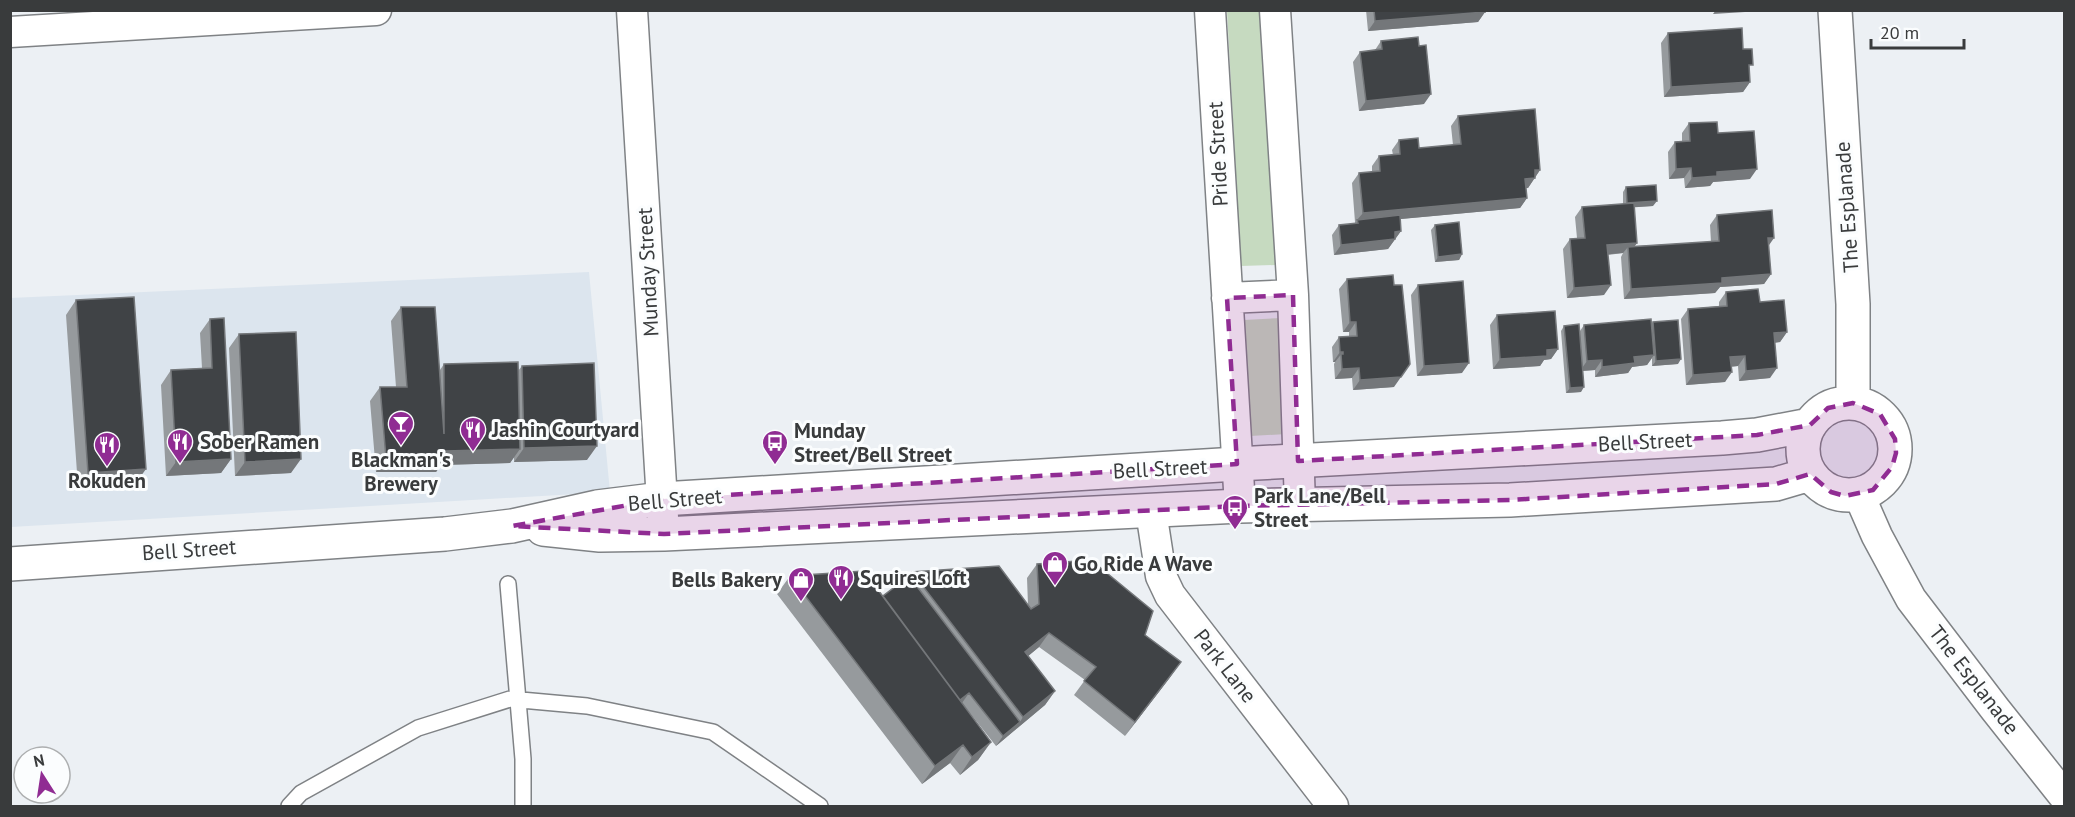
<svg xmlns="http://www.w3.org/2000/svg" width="2075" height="817" font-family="'PT Sans',sans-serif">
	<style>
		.built { fill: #dce5ee }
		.green { fill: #c6dac0 }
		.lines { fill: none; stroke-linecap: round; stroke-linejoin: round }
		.service-casing { stroke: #7f8285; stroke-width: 18 }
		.minor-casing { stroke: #7f8285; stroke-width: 33 }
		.tertiary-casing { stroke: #7f8285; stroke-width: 36 }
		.service { stroke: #fff; stroke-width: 15 }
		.minor { stroke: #fff; stroke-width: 30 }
		.tertiary { stroke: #fff; stroke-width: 33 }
		.wall { fill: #969a9d }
		.shaded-wall { fill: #74777a }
		.building { fill: #404346; stroke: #74777a; stroke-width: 1.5 }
		.marked { fill: #902c93; fill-opacity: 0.2; stroke: #902c93; stroke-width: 4.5; stroke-dasharray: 12 8; stroke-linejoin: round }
		.labels { text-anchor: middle; stroke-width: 6; stroke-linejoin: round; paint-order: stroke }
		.street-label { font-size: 21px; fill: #393b3c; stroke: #fbfdfe }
		.poi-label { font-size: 21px; font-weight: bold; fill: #393b3c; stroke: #fbfdfe; text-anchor: start }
	</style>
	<rect width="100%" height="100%" fill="#ecf0f4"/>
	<path class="built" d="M589,272l21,220 -599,35 -1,-229z"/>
	<path class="green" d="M1227,11h36l13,254 -35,1z
		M1281,318l6,116 -37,2 -6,-116z"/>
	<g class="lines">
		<defs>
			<path id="service" d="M508,584l15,175v47
				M289,806l12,-13 117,-65 92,-29 77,7 126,26 107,74"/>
			<path id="minor" d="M632,10l32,524
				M1210,10l30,496
				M1275,10l18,285 7,210
				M10,32l366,-22
				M1227,298l66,-3
				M1859,495l18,41 34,63 84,110 69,87
				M1151,511l10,65 9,19 163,211"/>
			<path id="tertiary" d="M1835,10l18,294v99
				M1803 449a46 46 0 1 1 92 0a46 46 0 1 1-92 0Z
				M543,529l57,6 64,-1 576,-28 270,-6 266,-16 34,-10
				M10,564l435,-30 67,-8 85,-19 65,-8 575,-35 485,-26 35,-3 53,-10"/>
		</defs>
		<use href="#service" class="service-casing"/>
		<use href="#minor" class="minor-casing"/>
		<use href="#tertiary" class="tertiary-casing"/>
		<use href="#service" class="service"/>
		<use href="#minor" class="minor"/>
		<use href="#tertiary" class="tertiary"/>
	</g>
	<path class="wall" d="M1366,10h118l1,2 -7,10 -110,9z
		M1668,33l75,16 7,21v12l-7,10 -79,5 -3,-54z
		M1381,41l43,63 -65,7 -6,-49 7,-10 15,-2z
		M1458,116l82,54 -12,18h-2l1,10 -7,10 -120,11 1,12 -13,18 -54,6 -2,-20 7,-10 16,-1v-2l-3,-39 7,-10 13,-1v-6l7,-10 14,-1 -1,-5 7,-10 20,8 34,-3 -2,-19z
		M1689,123l29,10 32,46 -37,3 -3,4 -25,2 -1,-10 -15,1 -1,-27 7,-10 7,-1v-8z
		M1626,187l27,19 -19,1 3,36 -3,3 77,-4 -1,-17 7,-10 51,30 3,29 -7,10 -44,3 -5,6 -91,6 -3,-42 2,-4 -15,2 -4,40 -37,3 -4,-49 7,-10 7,-1 -2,-21 7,-10 41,-3v-12z
		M1435,225l27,29 -3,6 -24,2 -4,-32z
		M1347,279l47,108 -41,3 -1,-12 -17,1 -1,-15 1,-2h-2l-1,-15 7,-10 10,-1v-4h-6l-4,-43z
		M1418,285l44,88 -45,3 -6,-81z
		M1726,292l34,10 27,30 -7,10 -5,1 -5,35 -31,3 -1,-15 -7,1 -6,15 -39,3 -5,-66 7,-10 31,-3v-4z
		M76,300l60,183 -58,4 -12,-172z
		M401,307l39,63 4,-6 74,7 4,-5 65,94 -73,2v-5l-4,6 -69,2 -5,7h-60l-6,-71 10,-14h16l-5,-66z
		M1497,315l61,34 -7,10 -7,1 -4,6 -47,3 -3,-44z
		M210,319l21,140 -10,14 -55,3 -5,-91 10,-15 31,-2 -2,-35z
		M1653,322l25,42 -26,2v-8l-5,7 -15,2 -4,6 -33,4v-7l-12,1 -2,21 -15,1 -5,-62 3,-5 16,5 4,-6 67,-1z
		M239,334l52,139 -56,3 -6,-128z
		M1037,564l108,71 26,41 -46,60 -51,-41 11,-15 -46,-33 -11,9 27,35 -10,14 -49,41 -34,-43 29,39 -13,18 -18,15 -10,-12 -28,21 -145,-190 13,-18 93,20 26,-20 3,-4 116,33 -1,-27z"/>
	<path class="shaded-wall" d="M1716,10h30l-1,2 -32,2z
		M1485,12l-7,10 -110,9 7,-10z
		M1750,82l-7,10 -79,5 7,-10z
		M1431,94l-7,10 -65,7 7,-10z
		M1691,168l-7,10 -15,1 7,-10z
		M1757,169l-7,10 -37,3 -3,4 -25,2 7,-10 25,-6z
		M1535,170h5l-12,18 -10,1 7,-10z
		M1527,198l-7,10 -162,15 -1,-3 6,-7z
		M1657,201l-4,5 -29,2 3,-5z
		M1401,231l-13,18 -54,6 7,-10z
		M1768,238h6l-7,10z
		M1637,243l-7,10 -2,-6 -5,6 -23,2 7,-10z
		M1462,254l-3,6 -24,2 3,-5z
		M1771,274l-7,10 -44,3 -5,6 -91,6 7,-10 91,-11z
		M1611,285l-7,10 -37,3 7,-10z
		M1350,322h6l-7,10h-6z
		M1787,332l-7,10 -13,1 7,-10z
		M1558,349l-7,10 -7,1 -4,6 -47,3 7,-10 47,-9z
		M1340,352h3l-8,10h-2z
		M1654,355l-7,10 -15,2 -4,6 -33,4 7,-10 32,-10z
		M1745,356l-7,10 -15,1 7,-10z
		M1681,359l-3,5 -26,2 4,-5z
		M1602,360l-7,10 -15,1 7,-10z
		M1469,363l-7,10 -45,3 7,-10z
		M1359,368l-7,10 -17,1 7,-10z
		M1777,368l-7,10 -31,3 7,-10z
		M1732,372l-7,10 -39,3 7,-10z
		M1401,377l-7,10 -41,3 7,-10z
		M1584,387l-3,5 -15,1 4,-5z
		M597,446l-10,14 -73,2 10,-14z
		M520,449l-10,14 -69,2 -5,7h-60l10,-14 60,-7z
		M231,459l-10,14 -55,3 10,-14z
		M301,459l-10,14 -56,3 10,-14z
		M146,469l-10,14 -58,4 10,-14z
		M1049,633l-10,14 -24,20 10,-15z
		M1181,662l-10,14 -46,60 10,-14z
		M1055,691l-10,14 -49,41 7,-10 17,-14 3,-5z
		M969,693l-7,10 -9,3z
		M991,742l-13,18 -18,15 12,-18z
		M963,745l-13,18 -28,21 13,-18z"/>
	<path class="building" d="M1374,10h110l1,2 -110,9z
		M1742,28l1,21h9l1,16h-4l1,17 -79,5 -3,-54z
		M1418,37l1,9 7,-1 5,49 -65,7 -6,-49 22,-3 -1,-8z
		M1535,109l5,61h-5v8l-10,1 2,19 -164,15 -4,-40 21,-2 -1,-15 21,-2 -1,-14 19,-2 1,10 42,-4 -3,-28z
		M1717,122l1,11 36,-2 3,38 -40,3v4l-25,2 -1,-10 -15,1 -1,-27 15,-1 -1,-18z
		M1656,185l1,16 -30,2 -1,-16z
		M1634,203l3,40 -30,2 4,40 -37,3 -4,-49 15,-1 -3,-31z
		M1772,210l2,28h-6l3,36 -49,4v5l-91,6 -3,-42 91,-6 -2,-26z
		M1400,215l1,16 -6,1v7l-54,6 -2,-20 19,-2 -1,-3z
		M1459,222l3,32 -24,3 -3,-32z
		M1393,275l1,10h8l8,79 -9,13 -41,3 -1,-12 -17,1 -1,-15h2v-2h-3l-1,-15 18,-1 -1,-14h-6l-3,-43z
		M1463,281l6,82 -45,3 -6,-81z
		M1758,289l2,13 24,-2 3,32 -13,1 3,35 -31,3 -1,-15 -15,1 2,15 -39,3 -5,-66 39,-3 -1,-14z
		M134,297l12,172 -58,4 -12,-173z
		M401,307h34l9,127v-70l74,-2 2,87 -74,2v7h-60l-6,-71h27z
		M1555,311l3,38 -11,1v6l-47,3 -3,-44z
		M224,318l7,141 -55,3 -5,-92 41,-2 -2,-49z
		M1651,319l3,36 -20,2 1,6 -33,4v-7l-15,1 -3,-36z
		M1678,320l3,39 -25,2 -3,-39z
		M1579,324l5,63 -14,1 -6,-62z
		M296,332l5,127 -56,3 -6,-128z
		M594,363l3,83 -73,2 -2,-82z
		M1091,560l62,51 -8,24 36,27 -46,60 -51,-41 12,-14 -47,-34 -24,19 30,39 -32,26 -111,-145 87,-6 32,43 8,-5 -2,-40z
		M864,571l127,171 -19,15 -9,-12 -28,21 -145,-190z
		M909,576l111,146 -17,14 -34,-43 -9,7 -77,-104z"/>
	<path class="marked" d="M1293,295l5,166 459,-26 53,-10 18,-17 25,-5 27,11 15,25 1,14 -4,14 -19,23 -28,6 -14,-4 -21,-18 -34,10 -266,16 -270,6 -576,28 -152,-8 150,-27 575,-35 -10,-166z"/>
	<defs>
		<symbol id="bar-pin" viewBox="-11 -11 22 30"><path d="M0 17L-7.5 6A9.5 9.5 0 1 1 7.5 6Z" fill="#902c93" stroke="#fbfdfe"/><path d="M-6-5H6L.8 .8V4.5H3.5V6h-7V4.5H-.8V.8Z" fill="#fff"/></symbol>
		<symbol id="restaurant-pin" viewBox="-11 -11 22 30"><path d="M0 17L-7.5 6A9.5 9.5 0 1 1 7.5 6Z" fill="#902c93" stroke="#fbfdfe"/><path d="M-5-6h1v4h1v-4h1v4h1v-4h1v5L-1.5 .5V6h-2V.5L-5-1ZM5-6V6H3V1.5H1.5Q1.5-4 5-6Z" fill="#fff"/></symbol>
		<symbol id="bus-pin" viewBox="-11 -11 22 30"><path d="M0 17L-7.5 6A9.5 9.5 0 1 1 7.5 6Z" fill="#902c93" stroke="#fbfdfe"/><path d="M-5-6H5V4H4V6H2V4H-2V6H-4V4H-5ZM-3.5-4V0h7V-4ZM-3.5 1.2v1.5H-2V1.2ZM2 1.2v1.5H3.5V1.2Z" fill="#fff"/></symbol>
		<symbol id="shop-pin" viewBox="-11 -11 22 30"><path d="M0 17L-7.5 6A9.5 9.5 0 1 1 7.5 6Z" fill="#902c93" stroke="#fbfdfe"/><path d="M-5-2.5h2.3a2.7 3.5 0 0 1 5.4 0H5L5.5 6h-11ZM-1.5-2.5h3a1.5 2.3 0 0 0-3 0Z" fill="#fff"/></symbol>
	</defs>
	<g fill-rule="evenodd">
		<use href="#bar-pin" x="386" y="409" width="30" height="40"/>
		<use href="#restaurant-pin" x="458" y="415" width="30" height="40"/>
		<use href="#restaurant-pin" x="165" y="427" width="30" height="40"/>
		<use href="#bus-pin" x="760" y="428" width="30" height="40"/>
		<use href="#restaurant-pin" x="92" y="430" width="30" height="40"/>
		<use href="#bus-pin" x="1220" y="493" width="30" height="40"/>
		<use href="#shop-pin" x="1040" y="549" width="30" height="40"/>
		<use href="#restaurant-pin" x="826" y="563" width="30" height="40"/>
		<use href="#shop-pin" x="786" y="565" width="30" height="40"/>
	</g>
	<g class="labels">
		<g class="street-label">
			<text transform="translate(1218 154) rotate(-93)" y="7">Pride Street</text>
			<text transform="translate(1847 207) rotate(-94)" y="7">The Esplanade</text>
			<text transform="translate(648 272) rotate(-93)" y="7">Munday Street</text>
			<text transform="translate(1645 442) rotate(-3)" y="7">Bell Street</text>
			<text transform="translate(1160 469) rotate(-3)" y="7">Bell Street</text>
			<text transform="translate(675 500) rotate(-5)" y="7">Bell Street</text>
			<text transform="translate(189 550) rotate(-4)" y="7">Bell Street</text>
			<text transform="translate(1225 666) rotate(52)" y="7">Park Lane</text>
			<text transform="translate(1974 680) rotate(52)" y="7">The Esplanade</text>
		</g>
		<g class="poi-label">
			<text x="492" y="437">Jashin Courtyard</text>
			<text x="794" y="438">Munday<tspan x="794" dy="24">Street/Bell Street</tspan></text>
			<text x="200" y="449">Sober Ramen</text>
			<text x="401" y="467" text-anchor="middle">Blackman's<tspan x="401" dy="24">Brewery</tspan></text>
			<text x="107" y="488" text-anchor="middle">Rokuden</text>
			<text x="1254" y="503">Park Lane/Bell<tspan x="1254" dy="24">Street</tspan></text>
			<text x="1074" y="571">Go Ride A Wave</text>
			<text x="860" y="585">Squires Loft</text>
			<text x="782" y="587" text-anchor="end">Bells Bakery</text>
		</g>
	</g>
	<rect width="2075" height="817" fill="none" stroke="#393b3c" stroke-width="24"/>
	<g transform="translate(42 775) rotate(348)"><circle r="28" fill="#fbfdfe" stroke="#adafb0" stroke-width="1.5"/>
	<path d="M0-4.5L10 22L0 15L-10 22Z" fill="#902c93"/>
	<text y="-9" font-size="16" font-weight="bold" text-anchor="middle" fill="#393b3c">N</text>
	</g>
	<path d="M1871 39v9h93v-9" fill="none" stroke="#393b3c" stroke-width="3"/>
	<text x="1880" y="39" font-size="18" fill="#393b3c" stroke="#fbfdfe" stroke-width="4.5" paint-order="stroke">20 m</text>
</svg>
